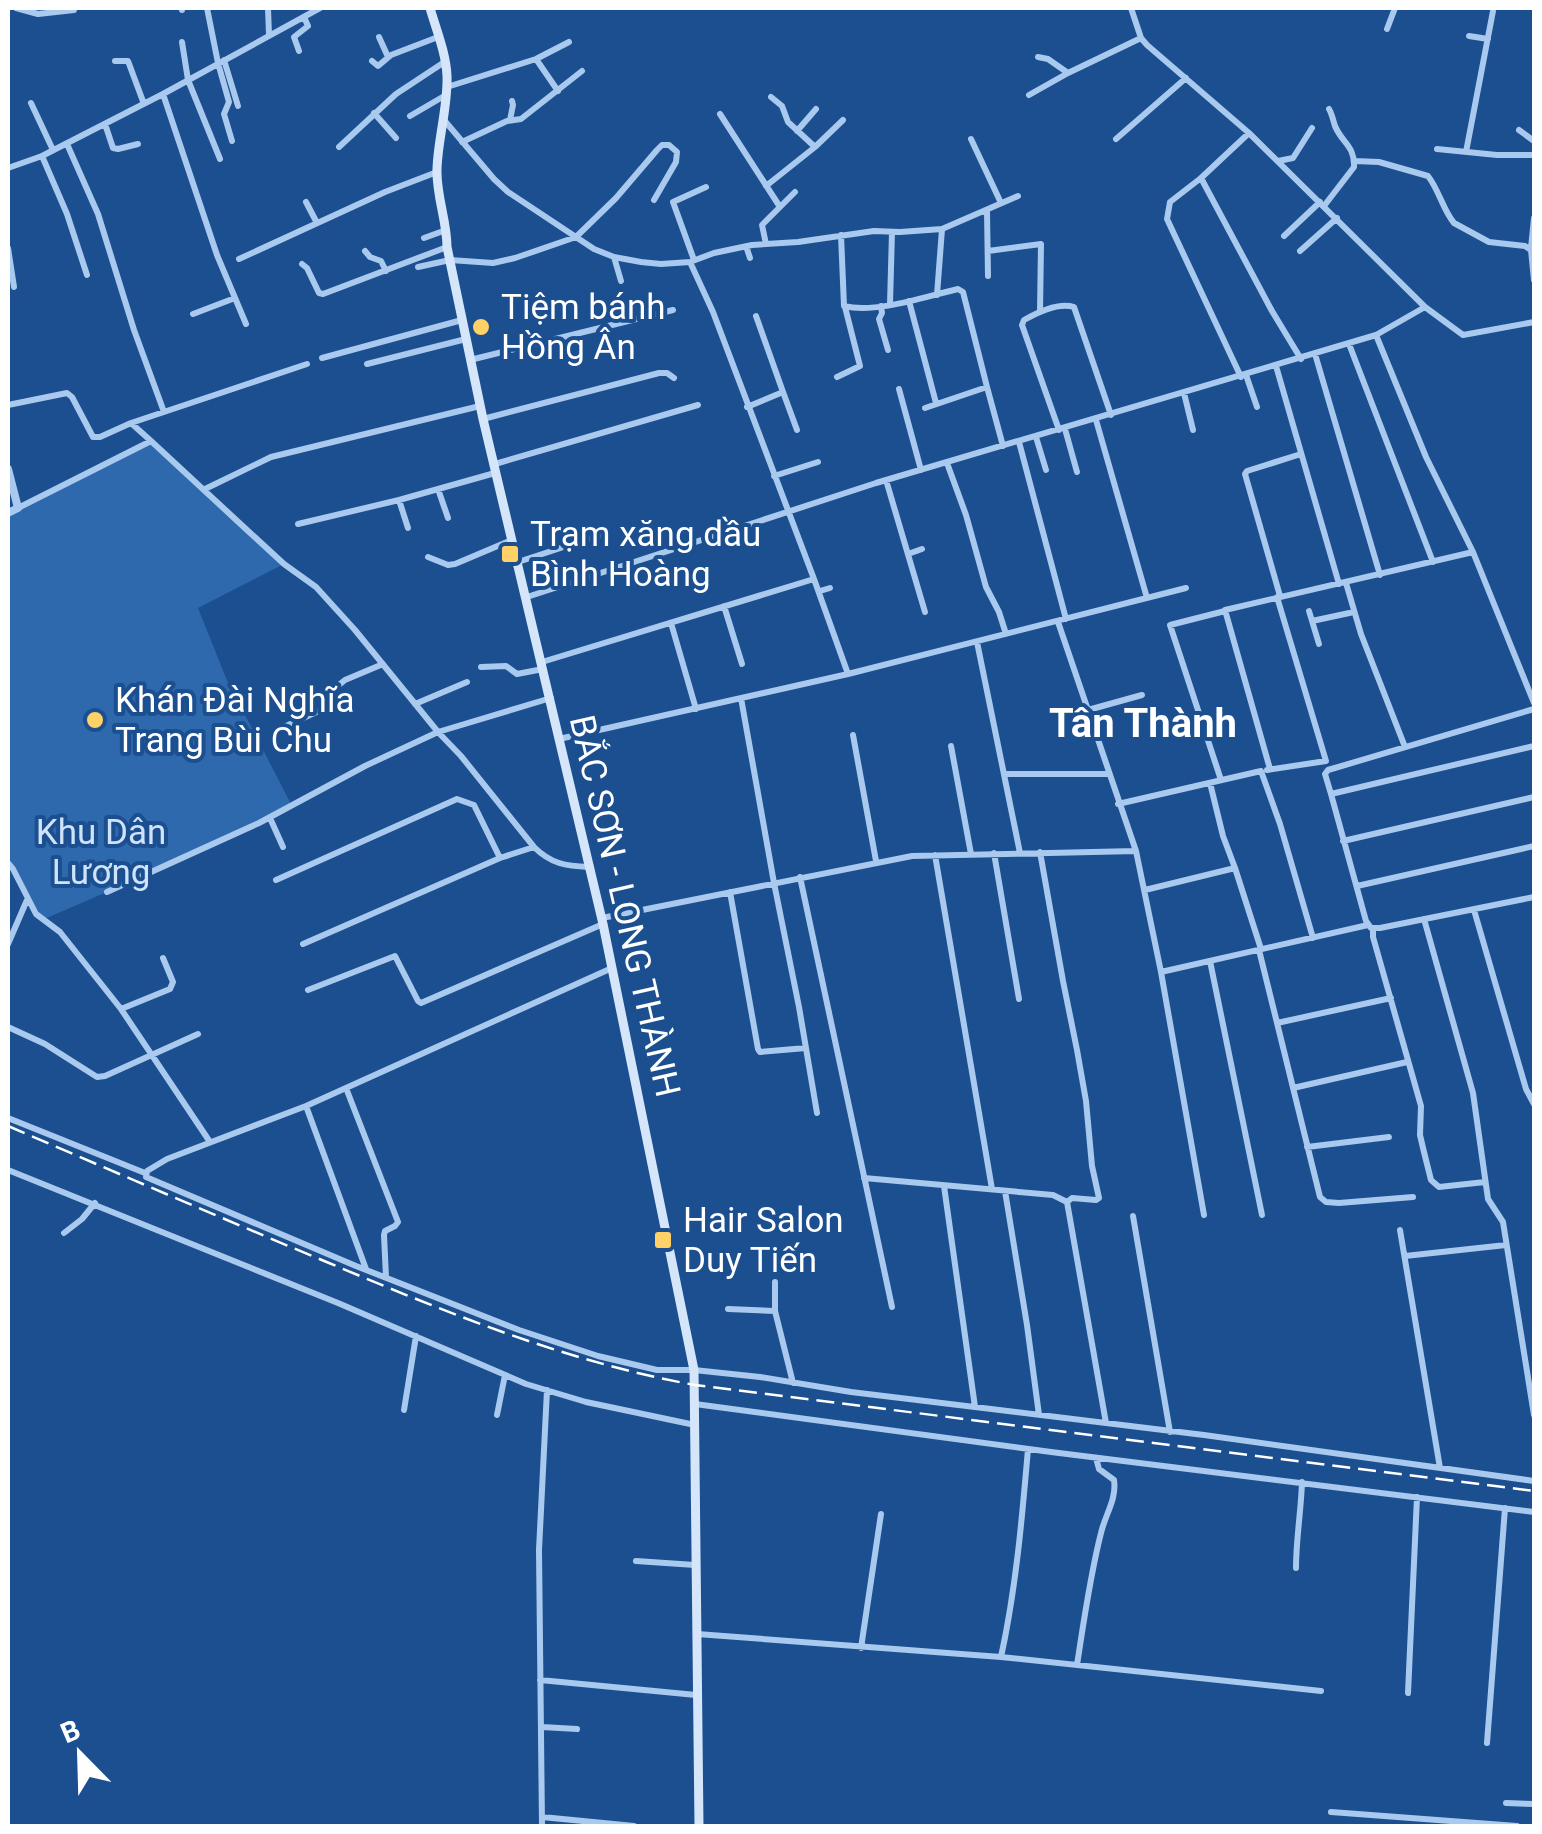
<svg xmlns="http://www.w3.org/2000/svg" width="1542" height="1834" font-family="Roboto,sans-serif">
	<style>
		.green { fill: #2e69ad }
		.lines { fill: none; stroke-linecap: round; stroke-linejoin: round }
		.minor { stroke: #a9c9ee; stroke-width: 6 }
		.tertiary { stroke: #a9c9ee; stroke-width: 8 }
		.secondary { stroke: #d6e6fa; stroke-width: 9 }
		.rail { stroke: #fff; stroke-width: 2.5; stroke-dasharray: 18 8; stroke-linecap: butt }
		.poi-dot { fill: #ffd166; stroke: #1b4f8f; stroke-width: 4 }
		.labels { text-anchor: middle; stroke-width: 8; stroke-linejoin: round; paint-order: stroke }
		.poi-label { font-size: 35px; fill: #fff; stroke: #1b4f8f; text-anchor: start }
		.park-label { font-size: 35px; fill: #cfe3fa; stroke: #1b4f8f }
		.street-label { font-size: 35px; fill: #fff; stroke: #1b4f8f }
		.quarter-label { font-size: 40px; font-weight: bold; fill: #fff; stroke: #1b4f8f }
	</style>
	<rect width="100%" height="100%" fill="#1b4f8f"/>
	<path class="green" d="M151,441l133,123 -86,44 28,70 66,128 -185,86 -65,28 -29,-51 -5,-15v-341z"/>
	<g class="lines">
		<path class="minor" d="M16,8l22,6 36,-4
			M182,8v2
			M207,8l11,55 11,39 -5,12 8,27
			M268,8l1,27
			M1131,8l10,30 6,7 102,88 176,174 38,28 71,-13
			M1387,29l8,-21
			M1469,36l19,3
			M379,37l9,20
			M182,42l6,38 32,79
			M299,51l-5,-14 14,-11 -4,-9
			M1038,57l10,2 20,14 73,-35
			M536,59l22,32
			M224,60l14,46
			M115,61h13l16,43
			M372,61l6,5 13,-11 47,-18
			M447,87l89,-28 33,-17
			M163,94l54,161 29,69
			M1029,95l39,-22
			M771,97l11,9 6,16 27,25
			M31,103l22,47
			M374,113l22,25
			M720,114l60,93
			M410,116l36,-21
			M444,120l50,59 14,13 86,57 20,8 27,5 20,2 29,-2
			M510,120l3,-15 -1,-4
			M105,124l8,24 5,1 20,-5
			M1519,130l15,11
			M797,131l19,-22
			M971,139l30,64
			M1116,139l70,-61
			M462,142l45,-21 14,-2 61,-48
			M67,144l31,70 36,116 30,82
			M339,147l57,-53 50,-33
			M1437,149l60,6h37
			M1466,152l27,-141
			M42,156l121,-62 157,-86
			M1278,161l15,-3 19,-30
			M1355,161l24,1 49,14c11,14 15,34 26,47l35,19 36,4 6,4 3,30
			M8,168l34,-12 25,58 20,61
			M1201,178l71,133 29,48
			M766,186l49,-39 28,-27
			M306,202l11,21
			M1324,206l30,-39c1,-21 -12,-24 -19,-41 -2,-6 -3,-12 -6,-17
			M987,211l1,65
			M841,235l3,71c32,8 83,-10 114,-17l5,3 24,95 -62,21
			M1284,236l36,-34
			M424,238l22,-8
			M766,244l-4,-19 33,-33
			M746,246l4,12
			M8,248l6,39
			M1531,248l3,-30
			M365,251l5,6 11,4 5,10
			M988,251l53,-7 -1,68
			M1300,251l37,-33
			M614,257l7,24
			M239,259l146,-67 52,-20
			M694,260l-21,-58 33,-15
			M302,264l5,4 12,25 4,1 124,-47
			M418,267l32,-7 43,3 22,-5 61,-21 40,-39 41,-48 5,-5h7l8,7 -1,10 -22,38
			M937,295l5,-66
			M909,301l27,102
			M890,304l2,-72
			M881,306l1,7 -3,6 9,31
			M193,314l42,-16
			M1376,335l50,122 47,95 61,151
			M1349,344l84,218
			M1315,354l65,221
			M322,358l140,-38
			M470,360l203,-50
			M367,364l99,-25
			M1276,366l63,218
			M1246,375l11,32
			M837,377l23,-11 -15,-59
			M1241,377l-74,-158 3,-17 31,-24 48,-45
			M987,387l16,59
			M899,389l22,81
			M783,392l14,38
			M1184,393l9,37
			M8,405l59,-12 5,4 21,40h7l31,-14 20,18
			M747,407l36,-15 -27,-76
			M483,419l176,-46h8l7,5
			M1096,420l51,178
			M131,423l176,-59
			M1065,429l12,43
			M1059,430l-37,-105 2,-5c14,-8 35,-18 50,-13l37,108
			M1036,437l10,33
			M1019,442l47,177
			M947,463l19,52 20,72 13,25 7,22
			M495,464l203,-59
			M774,476l44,-14
			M886,480l39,132
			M205,489l66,-32 209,-51
			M438,489l10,29
			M399,500l9,28
			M18,508l133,-67 96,89 37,34 32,23 39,43 83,102 23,24 73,91c17,17 32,19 55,20
			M298,524l101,-24 96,-27
			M908,554l14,-5
			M428,557l20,8 7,-1 57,-24
			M518,562l82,-27
			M814,579l34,95
			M1346,583l15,51 44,113
			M820,591l10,-3
			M1280,596l-35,-122 2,-3 54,-17
			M527,597l349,-114 500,-148 49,-28
			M724,606l18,58
			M1309,611l10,33
			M1312,621l42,-9
			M1058,622l78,229
			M671,623l25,86
			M977,642l43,211
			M542,662l272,-83 -101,-267 -23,-50 24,-9 38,-8 46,-3 76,-11 26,1 42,-3 76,-33
			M481,667l25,-1 11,8 26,-5
			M741,698l33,185 25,124 18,106
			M415,704l52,-22
			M1088,710l54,-15
			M284,727l41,-19 9,-19 11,-9 38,-16
			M853,735l23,126
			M559,739l289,-65 338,-86
			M951,746l20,108
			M1534,746l-203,48 35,127 5,7h9l154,-31
			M1270,769l-45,-159 248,-58
			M1267,770l59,-9 -49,-164
			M1005,774h104
			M1221,780l-51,-155 55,-14
			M1331,794l-6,-20 3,-4 206,-61
			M1118,804l143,-33 19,53 33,114
			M270,818l13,29
			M1343,841l191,-44
			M1040,852l23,129 14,69 9,51 6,65 7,32 -3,2 -24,-2 -5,4
			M994,853l25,146
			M935,855l57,334
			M8,863l5,6 23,45 24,18 61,77 89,133
			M1235,868l26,81
			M800,877l92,430
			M276,880l181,-81 17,6 26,53
			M1357,886l177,-40
			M1145,890l90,-22 -12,-32 -13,-53
			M107,892l152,-69 106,-57 73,-34 113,-34
			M730,892l28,157 2,3 46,-4
			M1474,910l52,179 8,15
			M602,918l310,-62 224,-5 25,121 207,-47
			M1424,919l49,174 15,106 15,23 31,193
			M1373,928v9l48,169 -1,29 3,13 8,32 8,7 46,-5
			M8,944l19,-44
			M303,944l197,-86 34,-11
			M1259,950l61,247 6,5 13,1 74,-6
			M1210,961l52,254
			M612,968l-306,138 -139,53 -20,12 -1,6 210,89 163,64 79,26 38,9 21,5h37l66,7 91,15 353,43 330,46
			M1161,972l43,243
			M308,990l87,-34 23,45 3,2 182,-79
			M121,1009l49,-20 3,-7 -10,-24
			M1277,1023l114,-25
			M8,1027l37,17 52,33 8,-1 93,-42
			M346,1088l52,134 -3,4 -10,5 -1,4 2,42
			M1293,1088l114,-26
			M306,1106l60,163
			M8,1118l137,55
			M1307,1147l82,-10
			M8,1170l330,133 188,81 60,18 109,23
			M864,1178l189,17 14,7 39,221
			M944,1186l31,221
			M1005,1191l22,134 12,90
			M1133,1216l37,216
			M1400,1230l40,238
			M64,1233l18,-14 13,-16
			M1405,1256l101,-11
			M775,1282v29l18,72
			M728,1309l47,2
			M695,1404l356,48 483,60
			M404,1410l12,-74
			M497,1415l8,-40
			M636,1561l59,4
			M1296,1568c0,-29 5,-56 6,-86
			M697,1634l304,23 320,34
			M861,1648l20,-134
			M1001,1657c15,-69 21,-138 27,-208
			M1077,1665c7,-45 13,-89 24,-132 4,-18 16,-34 13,-53l-15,-11 -3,-11
			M540,1680l156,15
			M1408,1693l9,-196
			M542,1727l35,2
			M1487,1743l18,-235
			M1506,1803l28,1
			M1331,1812l186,14
			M542,1817l92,9
			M542,1826l-3,-276 8,-160"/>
		<path class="tertiary" d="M8,469l10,39 -10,5"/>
		<path class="secondary" d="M430,8c6,21 16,45 17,68 1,31 -9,62 -10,93 -1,26 10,52 10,78l36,172 120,505 91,446 5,456"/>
		<path class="rail" d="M8,1126c107,46 213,92 321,137 119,50 238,99 366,122l839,106"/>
	</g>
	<g class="poi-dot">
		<circle cx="481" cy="327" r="10"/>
		<rect x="500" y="544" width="20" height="20" rx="5"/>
		<circle cx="95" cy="720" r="10"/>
		<rect x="653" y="1230" width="20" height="20" rx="5"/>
	</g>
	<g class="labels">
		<g class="poi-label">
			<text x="501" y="319">Tiệm bánh<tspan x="501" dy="40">Hồng Ân</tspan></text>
			<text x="530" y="546">Trạm xăng dầu<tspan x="530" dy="40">Bình Hoàng</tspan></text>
			<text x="115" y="712">Khán Đài Nghĩa<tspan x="115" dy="40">Trang Bùi Chu</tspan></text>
			<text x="683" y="1232">Hair Salon<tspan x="683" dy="40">Duy Tiến</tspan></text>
		</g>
		<g class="park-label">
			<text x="101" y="844">Khu Dân<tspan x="101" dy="40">Lương</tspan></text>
		</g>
		<g class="street-label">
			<text transform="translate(625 906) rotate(77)" y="12">BẮC SƠN - LONG THÀNH</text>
		</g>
		<g class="quarter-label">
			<text x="1143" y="737">Tân Thành</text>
		</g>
	</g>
	<rect width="1542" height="1834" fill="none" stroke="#ffffff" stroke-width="20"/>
	<g transform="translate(80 1754) rotate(337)" stroke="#1b4f8f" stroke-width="8" paint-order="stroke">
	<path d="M0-8L18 38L0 25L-18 38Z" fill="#ffffff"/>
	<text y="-15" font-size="28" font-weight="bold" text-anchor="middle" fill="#ffffff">B</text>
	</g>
</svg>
